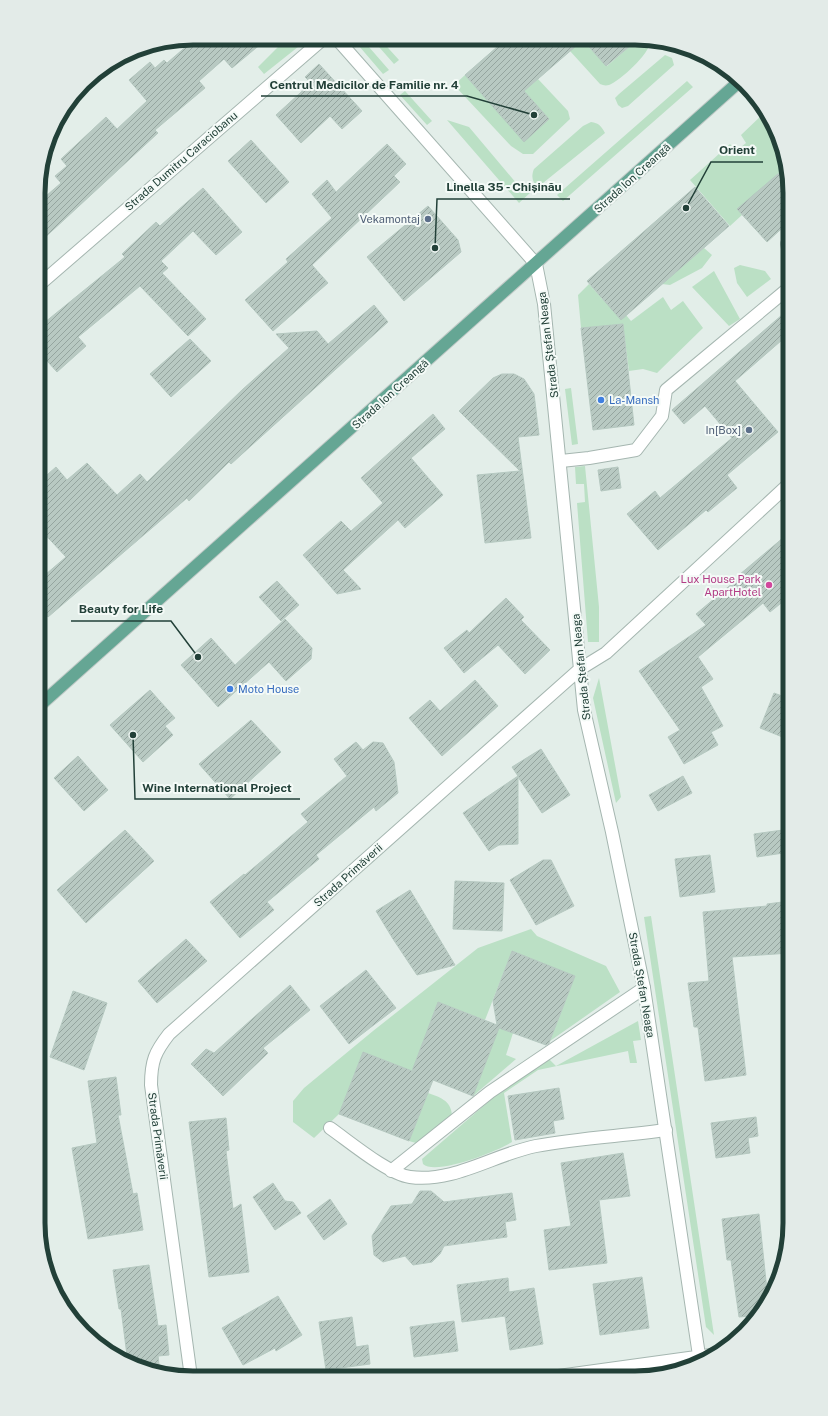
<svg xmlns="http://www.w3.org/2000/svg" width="828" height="1416" viewBox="0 0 828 1416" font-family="'Public Sans',sans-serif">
<defs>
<pattern id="building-hatch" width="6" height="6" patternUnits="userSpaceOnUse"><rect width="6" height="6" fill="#b8c9c2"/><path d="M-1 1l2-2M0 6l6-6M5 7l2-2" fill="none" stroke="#95a59f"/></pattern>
</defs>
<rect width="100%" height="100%" fill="#e3eee9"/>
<path fill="#bbe0c5" d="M 286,39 L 308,39 L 264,74 L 258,67 Z
M 353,39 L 362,39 L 389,70 L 383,74 Z
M 372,39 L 380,39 L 399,60 L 394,64 Z
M 582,40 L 607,66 L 636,41 L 650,41 C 651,53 620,81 609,85 C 605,86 603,85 600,84 L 570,51 Z
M 665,55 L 672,58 L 674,65 L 628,106 L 622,108 L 618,105 L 615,98 L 619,94 Z
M 465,75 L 524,141 L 549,119 L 524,91 L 538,79 L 568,111 L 570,119 L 533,154 L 523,154 L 511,146 L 454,85 Z
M 687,81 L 693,87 L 563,201 L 557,195 Z
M 405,91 L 432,121 L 427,125 L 400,95 Z
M 766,111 L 782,143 L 786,167 L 738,209 L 742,215 L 730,226 L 690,180 L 730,144 L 736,151 L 746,143 L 741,135 Z
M 447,120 L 469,127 L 522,190 L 531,192 L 519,203 Z
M 591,122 C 599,123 601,126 605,133 L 538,187 C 532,182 531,176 534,169 L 583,126 Z
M 704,248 L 712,255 L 702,268 L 670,285 L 662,284 Z
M 740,265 L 765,271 L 771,279 L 747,297 L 737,283 L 734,268 Z
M 714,271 L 740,319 L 729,326 L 692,287 Z
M 589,284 L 605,302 L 626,315 L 631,321 L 663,297 L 671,310 L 683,301 L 703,328 L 657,373 L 643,369 L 629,371 L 623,324 L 581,328 L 578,295 Z
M 571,388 L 578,444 L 572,445 L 565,389 Z
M 585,466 L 599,607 L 599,642 L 588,642 L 577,503 L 585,502 L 584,484 L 576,484 L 575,467 Z
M 599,678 L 621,797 L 616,803 L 593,698 Z
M 651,916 L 714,1335 L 706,1327 L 644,917 Z
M 531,929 L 537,936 L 606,966 L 620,992 L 550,1041 L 575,976 L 512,951 L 485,1020 L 438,1002 L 412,1071 L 363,1052 L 339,1114 L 314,1138 L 293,1122 L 293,1101 L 304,1088 L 373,1031 L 478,948 Z
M 638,1021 L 641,1040 L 633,1041 L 637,1063 L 630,1063 L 628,1051 L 538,1070 L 504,1093 L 512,1142 C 498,1151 436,1176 423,1164 L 422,1159 L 502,1090 L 549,1059 L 556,1066 Z
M 499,1027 L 513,1033 L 506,1055 L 516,1059 L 473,1096 Z
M 428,1093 C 439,1097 451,1100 452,1115 L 416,1143 L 409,1141 Z"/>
<path fill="url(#building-hatch)" stroke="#b5c8c0" d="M 196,38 L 268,38 L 232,68 L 224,59 L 199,81 L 205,88 L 155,130 L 158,133 L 39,243 L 39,202 L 61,183 L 55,176 L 67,166 L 61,159 L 106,117 L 117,129 L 147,101 L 129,80 L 150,62 L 155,68 L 164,60 L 167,63 Z
M 505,40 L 583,40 L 524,91 L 549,119 L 524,142 L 465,75 Z
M 583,40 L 623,41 L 636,41 L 606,66 Z
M 319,64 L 362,111 L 342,129 L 330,116 L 301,143 L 276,115 L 311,83 L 305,77 Z
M 251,140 L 289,182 L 266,203 L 228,161 Z
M 387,144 L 406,164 L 394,176 L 400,182 L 312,265 L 328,283 L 273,331 L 245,300 L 288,262 L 286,259 L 332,218 L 312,194 L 327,180 L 336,192 Z
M 786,167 L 790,193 L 790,221 L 767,242 L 737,209 Z
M 695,187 L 729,226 L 621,320 L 587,281 Z
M 203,188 L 242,232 L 216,255 L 193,231 L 161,261 L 168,268 L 162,273 L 206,319 L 188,336 L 140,286 L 78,337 L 86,346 L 57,372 L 39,352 L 39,327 L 125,257 L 122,254 L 156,222 L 160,226 Z
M 428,206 L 458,240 L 461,252 L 404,301 L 367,257 Z
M 374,305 L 388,322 L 231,464 L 229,462 L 189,501 L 187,498 L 48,617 L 39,606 L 39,580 L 66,557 L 39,528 L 39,482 L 56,467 L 67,480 L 87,463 L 117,495 L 140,474 L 147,482 L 243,389 L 289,348 L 276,334 L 317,331 L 328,344 Z
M 790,308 L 790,333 L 735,381 L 778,432 L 727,475 L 737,488 L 708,512 L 706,510 L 658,550 L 627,514 L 655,491 L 660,498 L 732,438 L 705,406 L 684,424 L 672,410 Z
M 623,324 L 634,425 L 593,430 L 581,328 Z
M 190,339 L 211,361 L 171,397 L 150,374 Z
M 502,374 L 514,374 L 524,379 L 534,394 L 539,435 L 518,437 L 531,538 L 485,543 L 477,475 L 520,471 L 459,411 L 493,378 Z
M 433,414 L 445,429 L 411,458 L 443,495 L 405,528 L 398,520 L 343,570 L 361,589 L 337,594 L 303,555 L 341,521 L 351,531 L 383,503 L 361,478 Z
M 618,467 L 621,488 L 601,491 L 598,470 Z
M 790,532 L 790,596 L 770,612 L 763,603 L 698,657 L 713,679 L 701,687 L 723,726 L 711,732 L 718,745 L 684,764 L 668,737 L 680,730 L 639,671 L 706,625 L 696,614 L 740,577 L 739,575 Z
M 277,581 L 299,605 L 281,621 L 259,597 Z
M 506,598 L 524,617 L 521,620 L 550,650 L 525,674 L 498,645 L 464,673 L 444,648 L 467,630 L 469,633 Z
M 285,619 L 312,648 L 311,659 L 286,681 L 269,662 L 218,707 L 181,665 L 211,638 L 235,665 Z
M 475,680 L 498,706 L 442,756 L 409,718 L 430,700 L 440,711 Z
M 150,690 L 175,718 L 165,726 L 173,735 L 143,762 L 110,725 Z
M 774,693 L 790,699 L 790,740 L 760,728 Z
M 251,720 L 281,752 L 230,799 L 199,764 Z
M 356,742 L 363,750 L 373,742 L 383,743 L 394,762 L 398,793 L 376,811 L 374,807 L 316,855 L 319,859 L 267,902 L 274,910 L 240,938 L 210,902 L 244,874 L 245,875 L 308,822 L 301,814 L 347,776 L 334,759 Z
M 541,749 L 570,795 L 542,813 L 518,777 L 518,844 L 499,845 L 489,851 L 463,813 L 518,776 L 512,767 Z
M 78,756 L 108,790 L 84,811 L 54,778 Z
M 683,776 L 692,793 L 658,811 L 649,795 Z
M 790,829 L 790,852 L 757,857 L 754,834 Z
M 125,830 L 154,861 L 86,923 L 57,890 Z
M 710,855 L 715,892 L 680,897 L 675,859 Z
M 543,860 L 551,860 L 574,906 L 536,925 L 510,880 Z
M 455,881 L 504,883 L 502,931 L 453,929 Z
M 410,890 L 455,965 L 417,975 L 393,939 L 376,911 Z
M 790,901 L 790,953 L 732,957 L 746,1075 L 705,1081 L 698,1027 L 694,1027 L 688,983 L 709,981 L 703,912 L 767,906 L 767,904 Z
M 186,939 L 207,961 L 157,1003 L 138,981 Z
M 512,951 L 575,976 L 549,1043 L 546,1045 L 499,1028 L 473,1096 L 433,1080 L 409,1141 L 339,1114 L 363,1052 L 412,1071 L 438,1002 L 497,1025 L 493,1001 Z
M 366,970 L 396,1008 L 349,1044 L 320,1006 Z
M 290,985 L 310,1010 L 263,1048 L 268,1053 L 223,1096 L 191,1064 L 206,1049 L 214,1053 Z
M 73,991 L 107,1003 L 84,1070 L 50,1057 Z
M 116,1077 L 121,1115 L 118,1115 L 133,1194 L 137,1193 L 143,1230 L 88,1239 L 72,1148 L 97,1143 L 88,1081 Z
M 559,1088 L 564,1119 L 553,1121 L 555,1133 L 515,1140 L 508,1096 Z
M 756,1117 L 758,1136 L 748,1138 L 750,1153 L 716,1158 L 711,1123 Z
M 226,1118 L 229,1150 L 226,1151 L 233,1209 L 241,1204 L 249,1272 L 209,1277 L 189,1122 Z
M 623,1153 L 630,1196 L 599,1200 L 607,1263 L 549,1270 L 544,1230 L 571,1226 L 561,1163 Z
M 273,1183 L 285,1201 L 293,1202 L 301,1213 L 275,1230 L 253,1197 Z
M 420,1191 L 431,1191 L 444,1202 L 512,1193 L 516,1220 L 505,1222 L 507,1237 L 444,1246 L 440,1254 L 432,1262 L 413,1265 L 405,1256 L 383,1262 L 374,1255 L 372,1236 L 391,1206 L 412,1204 Z
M 330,1199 L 347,1224 L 324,1240 L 307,1216 Z
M 759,1214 L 768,1300 L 760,1315 L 739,1317 L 731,1260 L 727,1260 L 722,1219 Z
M 149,1265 L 158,1326 L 166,1325 L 169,1355 L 158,1356 L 160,1373 L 128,1363 L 121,1309 L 119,1309 L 113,1270 Z
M 642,1277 L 649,1328 L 600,1335 L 593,1284 Z
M 508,1278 L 509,1292 L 534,1288 L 543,1344 L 510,1350 L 505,1316 L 462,1322 L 457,1285 Z
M 278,1296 L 302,1335 L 276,1351 L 275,1348 L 243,1365 L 222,1328 Z
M 352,1317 L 356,1347 L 368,1345 L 370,1364 L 326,1370 L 319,1322 Z
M 454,1321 L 458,1351 L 414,1357 L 410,1327 Z"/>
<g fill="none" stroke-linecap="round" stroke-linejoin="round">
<g stroke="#a5b6b0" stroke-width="14">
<path id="service" d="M 790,257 L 787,244 L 790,242
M 561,461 L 589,458 L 636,450 L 662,416 L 666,390 L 790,287
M 330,1128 C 350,1142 388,1174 410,1177 C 454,1183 495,1154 536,1146 C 579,1138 623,1136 666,1130
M 391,1171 L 490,1092 L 644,988"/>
</g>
<g stroke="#a5b6b0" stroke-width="14">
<path id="minor" d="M 337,39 L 536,264 L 544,304 L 584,710 L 612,832 L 644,988 L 700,1362
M 39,285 L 323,39
M 191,1377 L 151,1085 C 151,1061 155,1052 169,1034 L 580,669 L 606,653 L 790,483
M 544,1378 L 718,1354"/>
</g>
<g stroke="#c1cac7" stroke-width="14">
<path id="primary" d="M 39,706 L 741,80"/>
</g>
<use href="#service" stroke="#fff" stroke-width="12"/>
<use href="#minor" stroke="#fff" stroke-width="12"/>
<use href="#primary" stroke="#65a694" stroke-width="12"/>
</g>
<g fill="#5c6f8a" stroke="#f4faf7" stroke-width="1.5">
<circle cx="428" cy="219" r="4"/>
<circle cx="749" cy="430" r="4"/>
</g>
<g fill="#3f7fe0" stroke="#f4faf7" stroke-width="1.5">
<circle cx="601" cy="400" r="4"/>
<circle cx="230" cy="689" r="4"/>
</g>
<circle fill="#d1479c" stroke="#f4faf7" stroke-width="1.5" cx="769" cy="585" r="4"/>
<g text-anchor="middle" stroke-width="4" stroke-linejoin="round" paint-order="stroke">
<g font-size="11" fill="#224038" stroke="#f4faf7">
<text transform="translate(181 161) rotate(-41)" y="4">Strada Dumitru Caraciobanu</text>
<text transform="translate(632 178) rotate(-42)" y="4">Strada Ion Creangă</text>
<text transform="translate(548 345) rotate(-97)" y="4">Strada Ștefan Neaga</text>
<text transform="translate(390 394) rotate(-42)" y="4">Strada Ion Creangă</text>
<text transform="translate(581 667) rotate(-96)" y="4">Strada Ștefan Neaga</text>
<text transform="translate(348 875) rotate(-42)" y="4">Strada Primăverii</text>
<text transform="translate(642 985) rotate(80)" y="4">Strada Ștefan Neaga</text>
<text transform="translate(158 1136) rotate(82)" y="4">Strada Primăverii</text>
</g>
<g font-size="11" fill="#4e5e75" stroke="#f4faf7" text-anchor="end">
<text x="420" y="223">Vekamontaj</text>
<text x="741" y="434">In[Box]</text>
</g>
<g font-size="11" fill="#366cbe" stroke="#f4faf7" text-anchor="start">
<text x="609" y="404">La-Mansh</text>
<text x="238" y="693">Moto House</text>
</g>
<g font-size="11" fill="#b23c85" stroke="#f4faf7" text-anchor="end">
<text x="761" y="583">Lux House Park<tspan x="761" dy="13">ApartHotel</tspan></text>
</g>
</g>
<path d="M0 0H828V1416H0ZM193 45H635A148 148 0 0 1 783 193V1223A148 148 0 0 1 635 1371H193A148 148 0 0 1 45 1223V193A148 148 0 0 1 193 45Z" fill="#e3ebe8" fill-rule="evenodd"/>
<path fill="none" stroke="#224038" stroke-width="5" d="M193 45H635A148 148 0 0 1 783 193V1223A148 148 0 0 1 635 1371H193A148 148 0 0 1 45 1223V193A148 148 0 0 1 193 45Z"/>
<path fill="none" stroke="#224038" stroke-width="1.5" d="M534 115L467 96H261M686 208L711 162H763M435 248L437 199H570M198 657L171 621H71M133 735L135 799H300"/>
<g fill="#224038" stroke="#f4faf7" stroke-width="1.5">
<circle cx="534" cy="115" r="4"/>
<circle cx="686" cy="208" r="4"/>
<circle cx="435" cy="248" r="4"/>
<circle cx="198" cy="657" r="4"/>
<circle cx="133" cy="735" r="4"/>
</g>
<g font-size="12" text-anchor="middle" font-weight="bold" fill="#224038" stroke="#f4faf7" stroke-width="4" stroke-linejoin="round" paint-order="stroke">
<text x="364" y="89">Centrul Medicilor de Familie nr. 4</text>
<text x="737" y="154">Orient</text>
<text x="504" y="191">Linella 35 - Chișinău</text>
<text x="121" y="613">Beauty for Life</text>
<text x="217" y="792">Wine International Project</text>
</g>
</svg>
